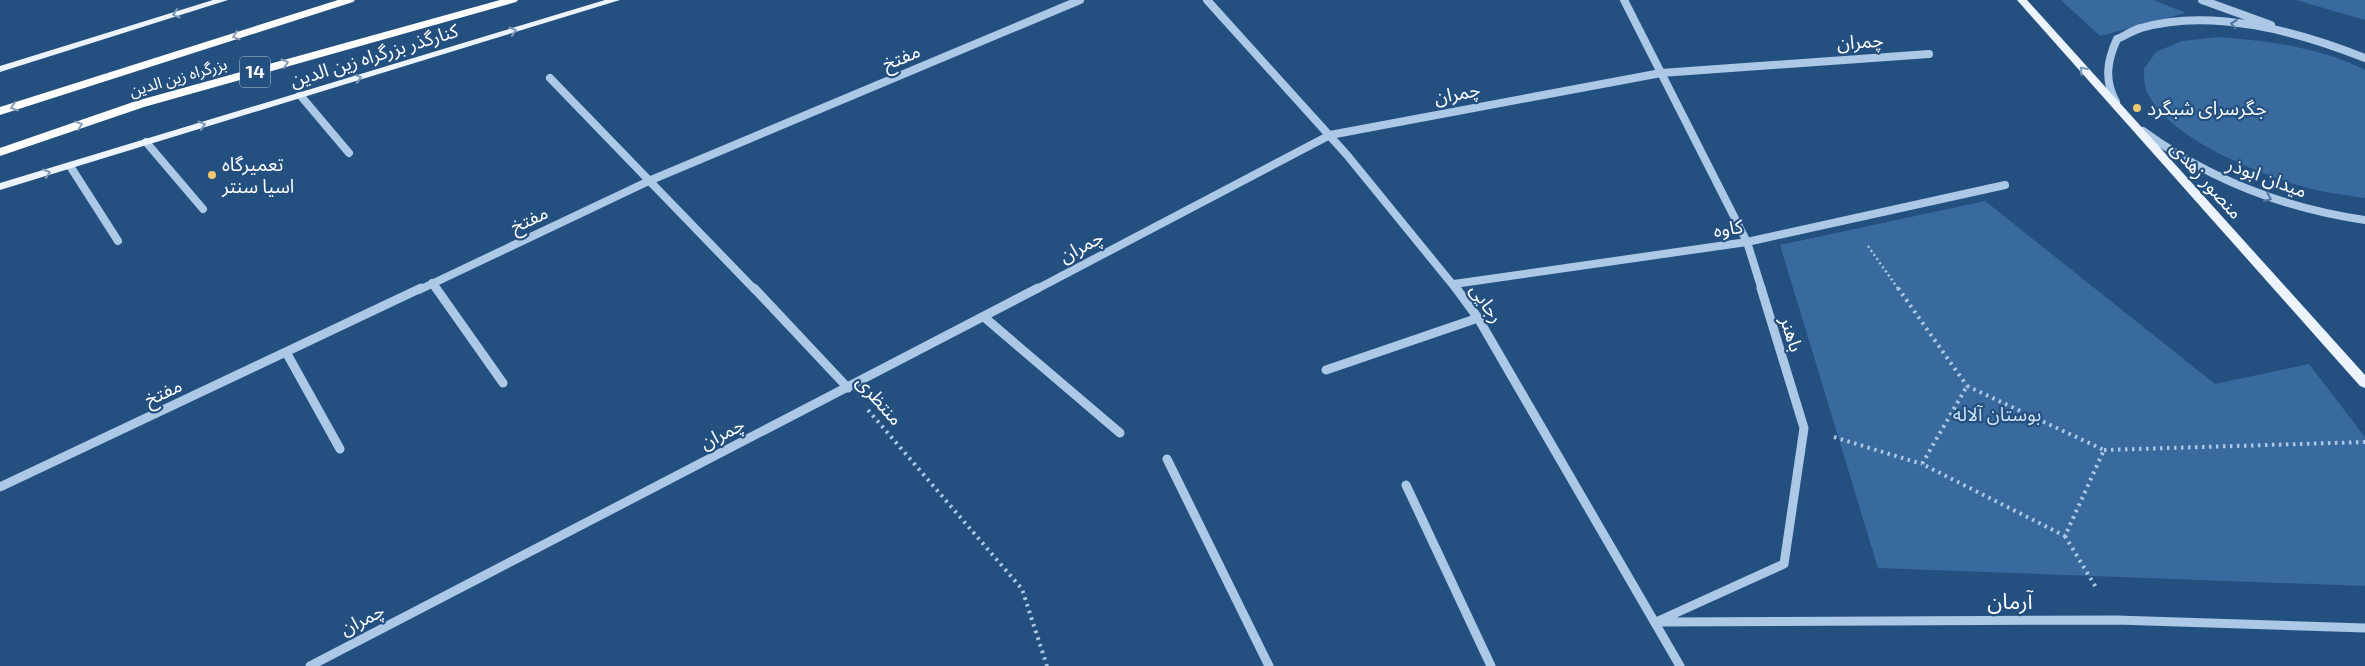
<svg xmlns="http://www.w3.org/2000/svg" width="2365" height="666" viewBox="0 0 2365 666" font-family="'Exo 2','Noto Sans Arabic',sans-serif">
<rect width="100%" height="100%" fill="#245080"/>
<path fill="#386a9e" d="M 2061,0 L 2153,0 L 2186,13 L 2100,36 Z
M 2296,0 L 2365,0 L 2365,20 Z
M 2219,37 C 2268,41 2320,47 2365,70 L 2365,198 C 2346,195 2326,193 2308,188 C 2261,175 2168,139 2147,92 C 2144,85 2144,76 2144,69 L 2156,52 L 2182,41 Z
M 1985,201 L 2215,384 L 2309,364 L 2365,437 L 2365,586 L 1878,568 L 1780,245 Z"/>
<g fill="none" stroke-linecap="round" stroke-linejoin="round">
<path stroke="#abc8e6" stroke-width="2.5" stroke-dasharray="2 3" stroke-linecap="butt" d="M 1868,246 L 1899,290"/>
<path stroke="#abc8e6" stroke-width="4" stroke-dasharray="2.5 4.5" stroke-linecap="butt" d="M 1898,288 L 1967,386
M 1967,386 L 2104,450 L 2065,536 L 1922,464 Z
M 868,410 L 1022,589 L 1047,666
M 1834,437 L 1922,464
M 2104,450 L 2365,442
M 2065,536 L 2097,589"/>
<path stroke="#abc8e6" stroke-width="8" d="M 1207,0 L 1347,155 L 1457,290
M 1624,0 L 1747,242 L 1762,290
M 2202,0 L 2271,25
M 550,78 L 755,290
M 300,95 L 349,153
M 2116,102 C 2104,80 2107,61 2117,39 C 2125,36 2133,30 2141,28 C 2211,7 2300,32 2365,58
M 2143,131 C 2210,180 2283,208 2365,220
M 146,142 L 203,209
M 70,166 L 118,241
M 432,283 L 437,290
M 1454,284 L 1747,242 L 2005,185
M 419,290 L 651,180 L 1080,0
M 1035,290 L 1330,135 L 1661,73 L 1929,54"/>
<path stroke="#abc8e6" stroke-width="9" d="M 436,288 L 503,383
M 754,288 L 848,388
M 1456,288 L 1478,318 L 1680,666
M 984,317 L 1120,433
M 286,352 L 340,449
M 1326,370 L 1478,318
M 1167,459 L 1269,666
M 1406,485 L 1491,666
M 0,487 L 421,288
M 1656,622 L 1784,564 L 1804,428 L 1761,288
M 1661,622 L 2116,620 L 2365,628
M 310,666 L 1038,288"/>
<path fill="#ecf3fd" fill-rule="evenodd" d="M 213,0 L 228,0 L 0,72 L 0,66 Z
M 605,0 L 620,0 L 0,190 L 0,183 Z
M 2017,0 L 2027,0 L 2365,375 L 2365,388 L 2360,386 Z"/>
<path fill="#fff" fill-rule="evenodd" d="M 338,0 L 355,0 L 353,2 L 0,115 L 0,107 Z
M 500,0 L 518,0 L 516,2 L 144,107 L 0,156 L 0,148 L 136,101 Z"/>
</g>
<defs><path id="oneway-chevron" d="M-2-3.5L2.5 0L-2 3.5" fill="none" stroke-width="1.6" stroke-linecap="round" stroke-linejoin="round" transform="scale(1.25)"/></defs>
<g stroke="#7e99b8">
<use href="#oneway-chevron" transform="translate(176 14) rotate(163)"/>
<use href="#oneway-chevron" transform="translate(513 31) rotate(-17)"/>
<use href="#oneway-chevron" transform="translate(2083 70) rotate(-132)"/>
<use href="#oneway-chevron" transform="translate(358 78) rotate(-17)"/>
<use href="#oneway-chevron" transform="translate(202 125) rotate(-17)"/>
<use href="#oneway-chevron" transform="translate(47 173) rotate(-17)"/>
</g>
<g stroke="#4c749f">
<use href="#oneway-chevron" transform="translate(2234 24) rotate(-173)"/>
<use href="#oneway-chevron" transform="translate(2268 198) rotate(23)"/>
</g>
<g stroke="#879fb9">
<use href="#oneway-chevron" transform="translate(236 36) rotate(162)"/>
<use href="#oneway-chevron" transform="translate(285 63) rotate(-16)"/>
<use href="#oneway-chevron" transform="translate(14 107) rotate(162)"/>
<use href="#oneway-chevron" transform="translate(79 125) rotate(-19)"/>
</g>
<g fill="#f1c66e" stroke="#245080" stroke-width="2">
<circle cx="2137" cy="108" r="5"/>
<circle cx="212" cy="175" r="5"/>
</g>
<g text-anchor="middle" stroke-width="4.5" stroke-linejoin="round" paint-order="stroke">
<g font-size="16" fill="#fff" stroke="#245080">
<text transform="translate(178 77) rotate(-16)" y="6">بزرگراه زین الدین</text>
</g>
<rect fill="#245080" stroke="#bdcad9" stroke-width="1" x="240" y="56.5" width="30" height="31" rx="4"/>
<g font-size="18" font-weight="bold" fill="#fff">
<text x="255" y="78">14</text>
</g>
<g font-size="19" fill="#fff" stroke="#245080">
<text transform="translate(1860 41) rotate(-4)" y="7">چمران</text>
<text transform="translate(374 55) rotate(-17)" y="7">کنارگذر بزرگراه زین الدین</text>
<text transform="translate(901 57) rotate(-23)" y="7">مفتخ</text>
<text transform="translate(1457 93) rotate(-11)" y="7">چمران</text>
<text transform="translate(2267 177) rotate(20)" y="7">میدان ابوذر</text>
<text transform="translate(2207 180) rotate(48)" y="7">منصور زهدی</text>
<text transform="translate(529 219) rotate(-25)" y="7">مفتخ</text>
<text transform="translate(1728 228) rotate(-9)" y="7">کاوه</text>
<text transform="translate(1081 246) rotate(-28)" y="7">چمران</text>
<text transform="translate(1487 303) rotate(56)" y="7">رجایی</text>
<text transform="translate(1792 334) rotate(73)" y="7">باهنر</text>
<text transform="translate(163 392) rotate(-25)" y="7">مفتخ</text>
<text transform="translate(880 400) rotate(49)" y="7">منتظری</text>
<text transform="translate(722 433) rotate(-27)" y="7">چمران</text>
<text transform="translate(362 619) rotate(-27)" y="7">چمران</text>
</g>
<g font-size="19" fill="#fff" stroke="#245080" text-anchor="start">
<text x="2147" y="115">جگرسرای شبگرد</text>
<text x="222" y="171">تعمیرگاه<tspan x="222" dy="22">اسیا سنتر</tspan></text>
</g>
<g font-size="19" fill="#cee1f5" stroke="#245080">
<text x="1997" y="421">بوستان آلاله</text>
</g>
<g font-size="22" fill="#fff" stroke="#245080">
<text x="2010" y="609">آرمان</text>
</g>
</g>
</svg>
